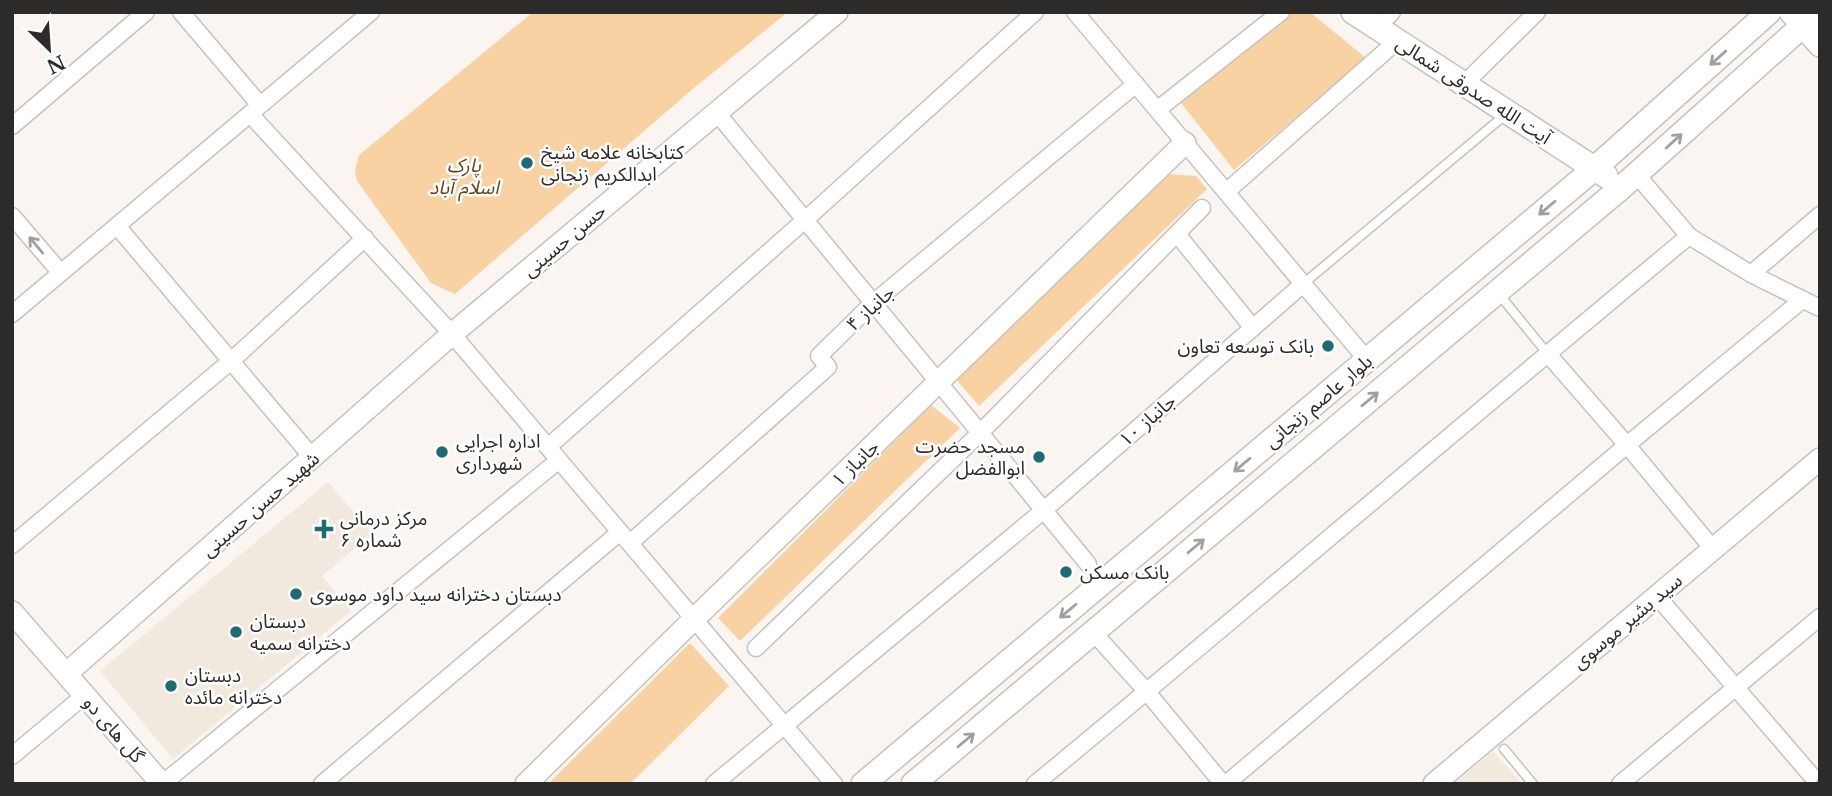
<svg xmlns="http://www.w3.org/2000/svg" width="1832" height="796" viewBox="0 0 1832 796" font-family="'Libre Baskerville','Noto Sans Arabic',serif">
<rect width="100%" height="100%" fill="#faf5f1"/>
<path fill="#f2e9de" d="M 328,482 L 372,534 L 322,576 L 351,611 L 173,759 L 100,671 Z
M 1493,751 L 1522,784 L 1454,784 Z"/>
<path fill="#f9d2a3" d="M 533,12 L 788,12 L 694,88 L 455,294 L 431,283 L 357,181 L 355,171 L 359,155 Z
M 1292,12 L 1310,12 L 1366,58 L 1234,170 L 1181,103 Z
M 1167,174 L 1196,176 L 1207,189 L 979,406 L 955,378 Z
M 931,405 L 960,428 L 740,641 L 718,618 Z
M 690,643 L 729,686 L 630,784 L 548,784 Z"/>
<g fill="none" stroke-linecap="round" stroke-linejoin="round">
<g stroke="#c6c2bd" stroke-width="11">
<path id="service" d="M 1303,284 L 1505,115
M 1498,293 L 1547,353
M 1504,749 L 1533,784"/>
</g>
<g stroke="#c6c2bd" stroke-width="19">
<path id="minor" d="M 181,12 L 260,105
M 1075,12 L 1367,360
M 1377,28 L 1392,12
M 1464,84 L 1537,12
M 1157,110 L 1281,12
M 717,113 L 1088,564
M 250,114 L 452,334 L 834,784
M 12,126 L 146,12
M 1636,174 L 1689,236 L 1751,274 L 1820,308
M 1226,192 L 1397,41
M 12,216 L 61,273
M 117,226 L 312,457
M 1177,234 L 1253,328
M 1751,274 L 1820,215
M 12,314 L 371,12
M 1547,353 L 1627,445 L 1713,549
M 548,447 L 805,220 L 1035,12
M 630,543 L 828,367 L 819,356 L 873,303 L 1136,84
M 12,545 L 231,361 L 365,238
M 1657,596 L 1811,775
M 1093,632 L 1147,692 L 1223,784
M 756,648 L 980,433 L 1202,208
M 12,756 L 85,695
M 162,784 L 559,460
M 322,784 L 620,532
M 714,784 L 1044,510 L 1303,284
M 1035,784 C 1255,603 1470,417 1689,236
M 1226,784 L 1627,445 L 1802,300
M 1620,784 L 1820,617"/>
</g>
<g stroke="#c6c2bd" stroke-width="24">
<path id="tertiary" d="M 12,612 L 162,784
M 66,674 L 452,334 L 837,12
M 526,784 L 694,619 L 1185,143
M 1434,784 L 1820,459"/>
</g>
<g stroke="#c6c2bd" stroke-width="26">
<path id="secondary" d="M 1353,12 L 1606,176
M 1791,12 L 1820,45
M 863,784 L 1595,168 L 1769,12
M 913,784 L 1622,187 L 1818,12"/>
</g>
<use href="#service" stroke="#fff" stroke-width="8"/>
<use href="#minor" stroke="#fff" stroke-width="16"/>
<use href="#tertiary" stroke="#fff" stroke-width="21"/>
<use href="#secondary" stroke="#fff" stroke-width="23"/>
</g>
<defs><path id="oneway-shaft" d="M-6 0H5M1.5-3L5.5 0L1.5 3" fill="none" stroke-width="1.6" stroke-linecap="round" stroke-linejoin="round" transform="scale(1.75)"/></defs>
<g stroke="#a0a09f">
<use href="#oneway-shaft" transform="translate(1718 58) rotate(138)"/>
<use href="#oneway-shaft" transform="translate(1674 141) rotate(-42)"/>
<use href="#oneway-shaft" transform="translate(1547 208) rotate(140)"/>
<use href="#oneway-shaft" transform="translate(36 245) rotate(-130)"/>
<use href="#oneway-shaft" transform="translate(1370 399) rotate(-40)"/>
<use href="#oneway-shaft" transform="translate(1242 465) rotate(140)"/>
<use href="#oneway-shaft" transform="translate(1196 546) rotate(-40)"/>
<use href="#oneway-shaft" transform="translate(1068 611) rotate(140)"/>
<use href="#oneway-shaft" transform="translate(966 740) rotate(-40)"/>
</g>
<g fill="#1f6b6f" stroke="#fff" stroke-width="2.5">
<circle cx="527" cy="163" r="7"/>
<circle cx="1328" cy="346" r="7"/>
<circle cx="442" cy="452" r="7"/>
<circle cx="1039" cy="457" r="7"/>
<path d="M320.5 518.5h7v7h7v7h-7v7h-7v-7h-7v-7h7z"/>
<circle cx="1066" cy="572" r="7"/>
<circle cx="296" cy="594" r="7"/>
<circle cx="236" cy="632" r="7"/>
<circle cx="171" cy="686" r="7"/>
</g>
<g text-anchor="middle" stroke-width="5" stroke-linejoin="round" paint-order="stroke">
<g font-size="19" fill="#2c2b29" stroke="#fff">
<text transform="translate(1474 90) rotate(33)" y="7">آیت الله صدوقی شمالی</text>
<text transform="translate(564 240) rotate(-40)" y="7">حسن حسینی</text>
<text transform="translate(870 308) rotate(-42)" y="7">جانباز ۴</text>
<text transform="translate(1318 401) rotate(-40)" y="7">بلوار عاصم زنجانی</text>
<text transform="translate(1147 420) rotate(-41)" y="7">جانباز ۱۰</text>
<text transform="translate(855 463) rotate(-44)" y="7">جانباز ۱</text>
<text transform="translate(260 504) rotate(-41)" y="7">شهید حسن حسینی</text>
<text transform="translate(1627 621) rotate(-40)" y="7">سید بشیر موسوی</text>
<text transform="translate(114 729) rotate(49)" y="7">گل های دو</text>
</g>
<g font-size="19" fill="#2c2b29" stroke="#fff" text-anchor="start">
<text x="541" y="159">کتابخانه علامه شیخ<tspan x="541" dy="22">ابدالکریم زنجانی</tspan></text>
<text x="1314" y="353" text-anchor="end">بانک توسعه تعاون</text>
<text x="456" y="448">اداره اجرایی<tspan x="456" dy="22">شهرداری</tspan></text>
<text x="1025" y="453" text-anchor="end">مسجد حضرت<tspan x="1025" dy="22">ابوالفضل</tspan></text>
<text x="340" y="525">مرکز درمانی<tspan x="340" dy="22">شماره ۶</tspan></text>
<text x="1080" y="579">بانک مسکن</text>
<text x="310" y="601">دبستان دخترانه سید داود موسوی</text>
<text x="250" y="628">دبستان<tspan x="250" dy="22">دخترانه سمیه</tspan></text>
<text x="185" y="682">دبستان<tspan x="185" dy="22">دخترانه مائده</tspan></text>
</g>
<g font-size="19" font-style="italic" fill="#664516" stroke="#fff">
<text x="464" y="172">پارک<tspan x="464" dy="22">اسلام آباد</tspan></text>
</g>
</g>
<rect width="1832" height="796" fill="none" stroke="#2c2b29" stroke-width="28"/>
<g transform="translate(49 49) rotate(155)" stroke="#ffffff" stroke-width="5" paint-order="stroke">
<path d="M0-5L12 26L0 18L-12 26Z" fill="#2c2b29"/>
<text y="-10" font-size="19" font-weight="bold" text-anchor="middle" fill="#2c2b29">N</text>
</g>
</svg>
